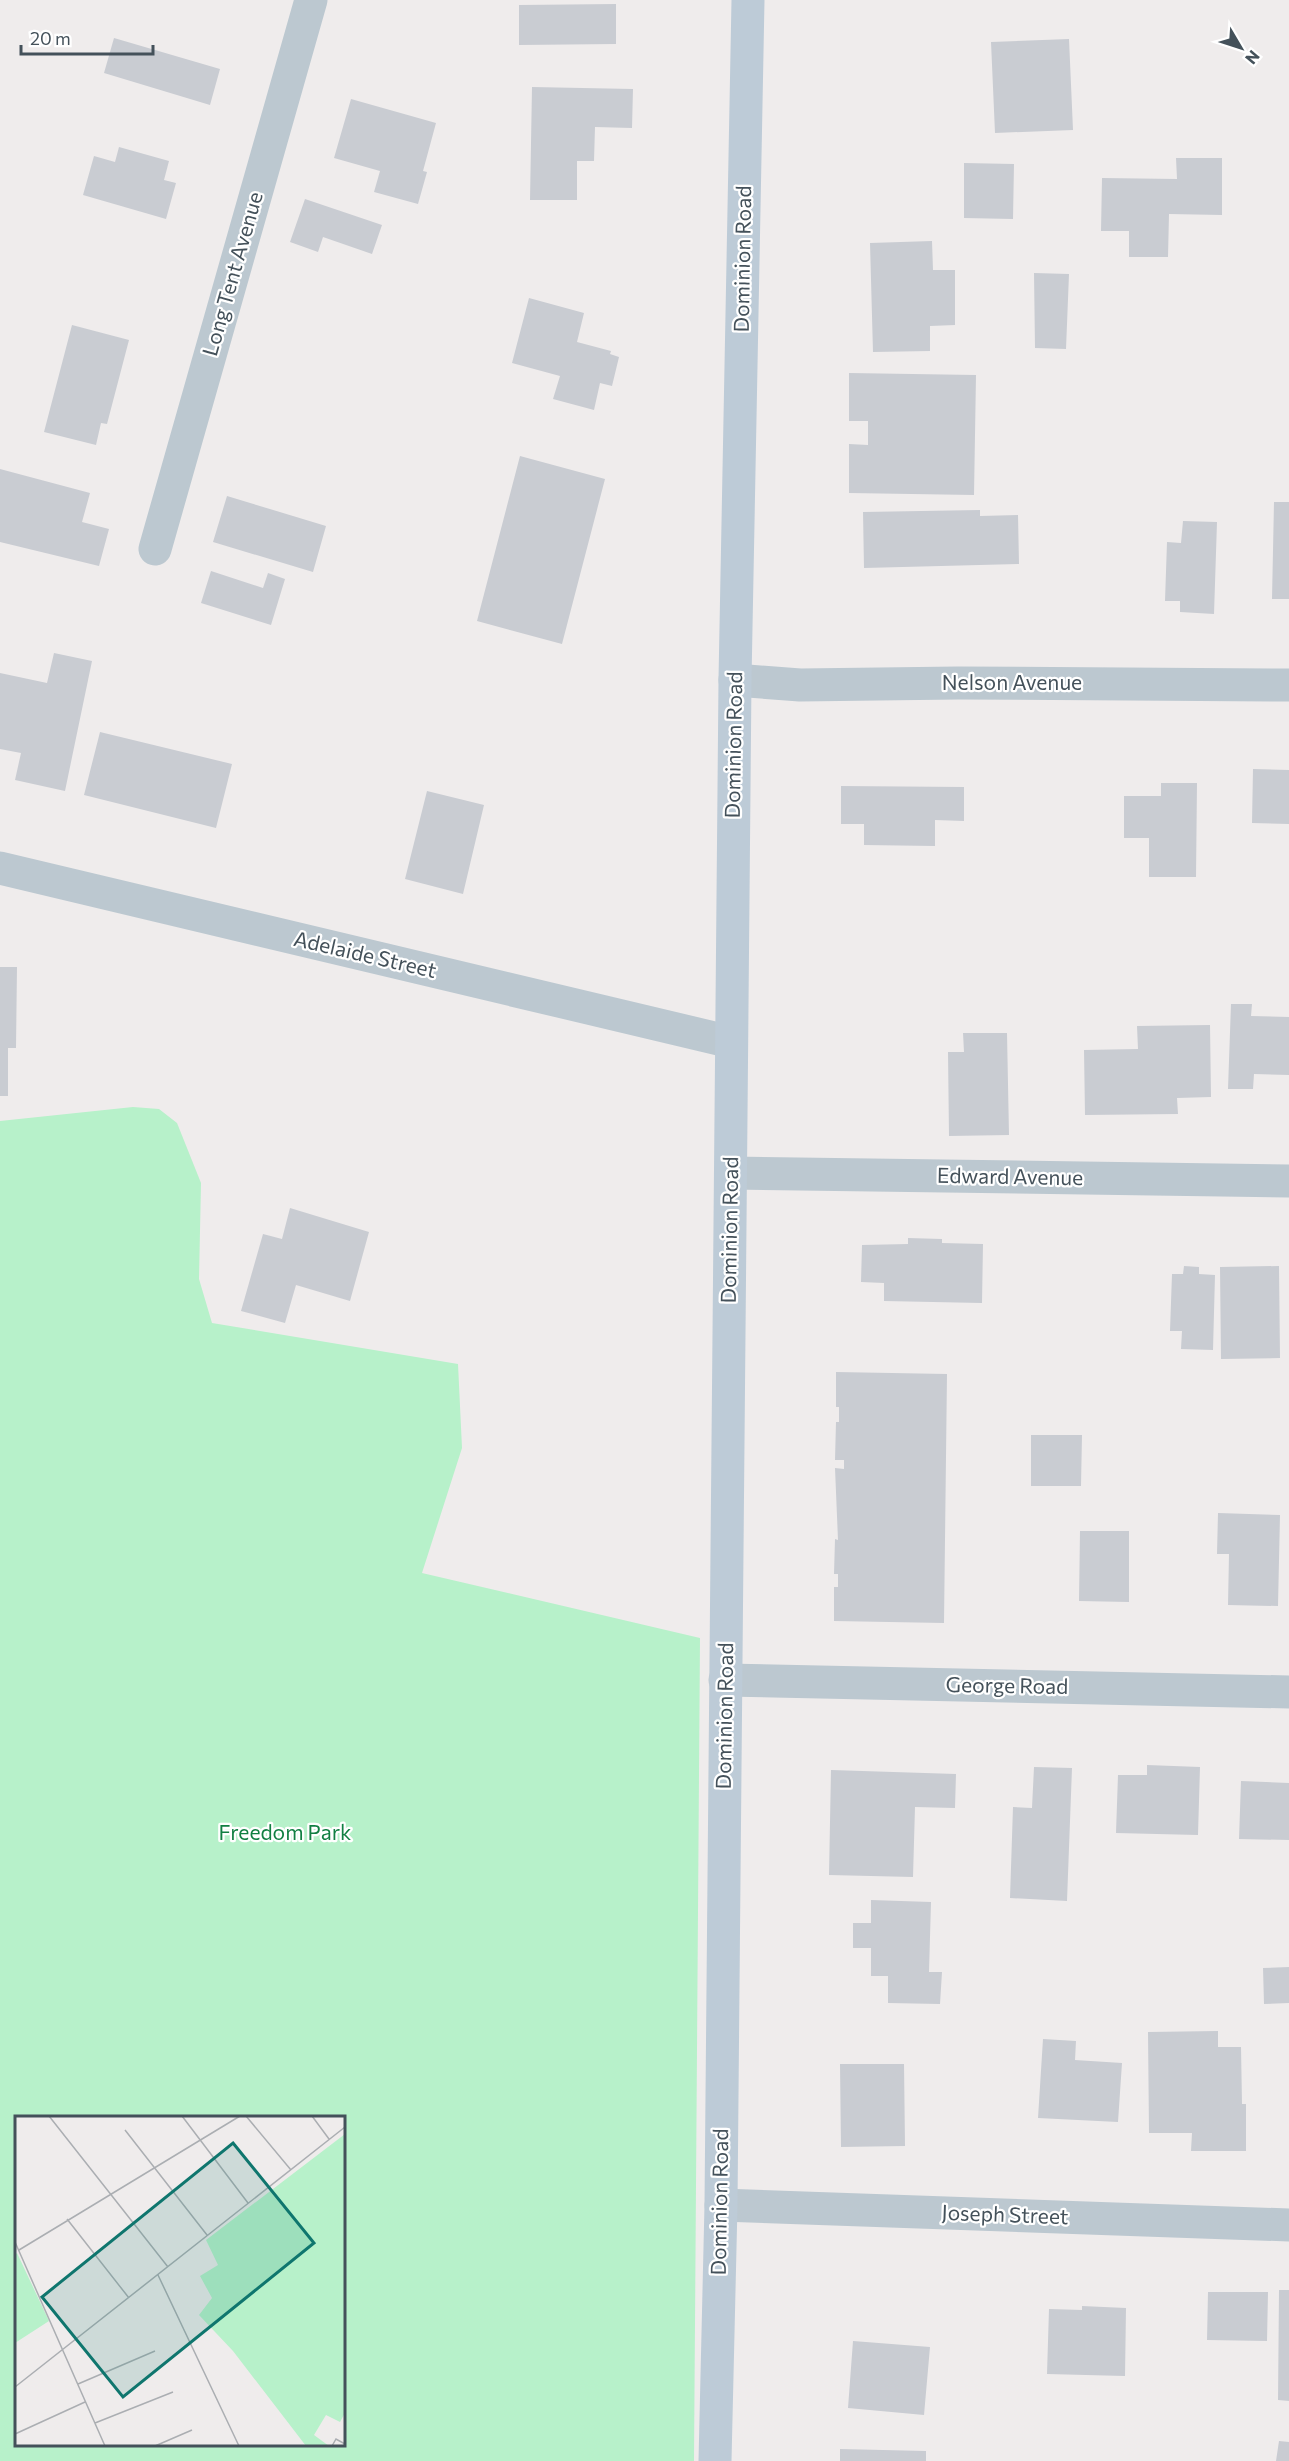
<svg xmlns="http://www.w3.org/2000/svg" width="1289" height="2461" viewBox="0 0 1289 2461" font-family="Commissioner,sans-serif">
<rect width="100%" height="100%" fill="#efecec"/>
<path fill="#b7f1ca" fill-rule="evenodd" d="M 133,1107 L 159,1109 L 177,1123 L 201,1183 L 199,1279 L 212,1323 L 458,1364 L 462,1448 L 422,1573 L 700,1638 L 694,2461 L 0,2461 L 0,1121 ZM 16,2118 L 344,2118 L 344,2444 L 16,2444 Z"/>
<path fill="#c9ccd2" d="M 616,4 L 616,44 L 519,45 L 519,5 Z
M 114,38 L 220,69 L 210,105 L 104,73 Z
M 1069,39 L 1073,130 L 995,133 L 991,42 Z
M 532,87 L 633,89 L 632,128 L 595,127 L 594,161 L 577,161 L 577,200 L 530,200 Z
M 351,99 L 436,123 L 423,171 L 427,172 L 418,204 L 374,192 L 380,171 L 334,158 Z
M 119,147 L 169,161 L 164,180 L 176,183 L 166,219 L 83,195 L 94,156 L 115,162 Z
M 1176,158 L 1222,158 L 1222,215 L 1169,214 L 1168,257 L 1129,257 L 1129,231 L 1101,231 L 1102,178 L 1177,179 Z
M 964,163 L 1014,164 L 1013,219 L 964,218 Z
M 305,199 L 382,225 L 372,254 L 323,237 L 318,252 L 290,242 Z
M 932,241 L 933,270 L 955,270 L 955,325 L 930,326 L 930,351 L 873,352 L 870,243 Z
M 1034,273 L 1069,274 L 1066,349 L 1035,348 Z
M 529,298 L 584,313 L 577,342 L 611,351 L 610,354 L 619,357 L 612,386 L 600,383 L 594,410 L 553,399 L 560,376 L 512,363 Z
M 72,325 L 129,340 L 107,424 L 101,423 L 96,445 L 44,432 Z
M 849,373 L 976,375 L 974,495 L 849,493 L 849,444 L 868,445 L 868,421 L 849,421 Z
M 520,456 L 605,479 L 562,644 L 477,621 Z
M 0,469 L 90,493 L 82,522 L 109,529 L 99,566 L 0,542 Z
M 227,496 L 326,526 L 313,572 L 213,542 Z
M 1274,502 L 1289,502 L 1289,599 L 1272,599 Z
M 980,510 L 980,516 L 1018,515 L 1019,564 L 864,568 L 863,512 Z
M 1183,521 L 1217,522 L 1214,614 L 1180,612 L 1180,601 L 1165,601 L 1167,542 L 1181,543 Z
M 211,571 L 263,588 L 268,573 L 285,579 L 271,625 L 201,603 Z
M 54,653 L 92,661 L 65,791 L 15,780 L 21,753 L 0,749 L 0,673 L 47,683 Z
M 100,732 L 232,764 L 216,828 L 84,795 Z
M 1253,769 L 1289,770 L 1289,824 L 1252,823 Z
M 1161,783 L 1197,783 L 1196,877 L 1149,877 L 1149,838 L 1124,838 L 1124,796 L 1161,796 Z
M 841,786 L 964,787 L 964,821 L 935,820 L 935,846 L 864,845 L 864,824 L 841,824 Z
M 427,791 L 484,805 L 463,894 L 405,879 Z
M 0,967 L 17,967 L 16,1048 L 8,1048 L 8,1096 L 0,1096 Z
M 1231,1004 L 1252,1004 L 1251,1016 L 1289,1017 L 1289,1075 L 1254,1074 L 1253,1089 L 1228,1089 Z
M 1210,1025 L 1211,1097 L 1177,1098 L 1178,1114 L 1085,1115 L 1084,1050 L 1138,1049 L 1137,1026 Z
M 963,1033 L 1007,1033 L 1009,1135 L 949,1136 L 948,1052 L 964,1052 Z
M 290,1208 L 369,1232 L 350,1301 L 296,1285 L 285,1323 L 241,1311 L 263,1234 L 282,1239 Z
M 908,1238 L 942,1239 L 942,1243 L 983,1244 L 982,1303 L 884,1301 L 884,1283 L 861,1282 L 862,1245 L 908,1244 Z
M 1184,1266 L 1199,1267 L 1199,1274 L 1215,1275 L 1213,1350 L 1181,1349 L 1182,1331 L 1170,1331 L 1172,1274 L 1183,1274 Z
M 1279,1266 L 1280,1358 L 1221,1359 L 1220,1267 Z
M 836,1372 L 947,1374 L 944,1623 L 834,1621 L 834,1587 L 838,1587 L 838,1574 L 834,1574 L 835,1539 L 838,1540 L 835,1468 L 844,1469 L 844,1460 L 835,1460 L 836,1422 L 839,1422 L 839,1407 L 836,1407 Z
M 1031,1435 L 1082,1435 L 1081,1486 L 1031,1486 Z
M 1218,1513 L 1280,1515 L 1278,1606 L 1228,1605 L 1229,1554 L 1217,1554 Z
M 1080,1531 L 1129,1531 L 1129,1602 L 1079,1601 Z
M 1147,1765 L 1200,1767 L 1198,1835 L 1116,1833 L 1118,1775 L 1147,1775 Z
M 1034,1767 L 1072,1768 L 1067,1901 L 1010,1898 L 1013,1807 L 1032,1808 Z
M 831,1770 L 956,1774 L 955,1808 L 915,1807 L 913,1877 L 829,1875 Z
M 1241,1781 L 1289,1783 L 1289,1840 L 1239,1839 Z
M 871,1900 L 931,1902 L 929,1972 L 942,1972 L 940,2004 L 888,2003 L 888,1976 L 871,1976 L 871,1948 L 853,1948 L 853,1923 L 871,1923 Z
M 1289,1967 L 1289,2003 L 1264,2004 L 1263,1968 Z
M 1218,2031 L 1218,2047 L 1241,2047 L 1242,2104 L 1246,2104 L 1246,2151 L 1191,2151 L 1192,2133 L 1149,2133 L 1148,2032 Z
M 1043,2039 L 1076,2041 L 1075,2060 L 1122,2063 L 1118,2122 L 1038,2118 Z
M 840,2064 L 904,2064 L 905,2146 L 841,2147 Z
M 1279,2290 L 1289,2290 L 1289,2401 L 1278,2400 Z
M 1208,2292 L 1268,2292 L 1267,2341 L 1207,2340 Z
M 1082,2306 L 1126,2308 L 1125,2376 L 1047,2374 L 1049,2309 L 1082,2310 Z
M 853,2341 L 930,2347 L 924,2415 L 848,2408 Z
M 1279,2441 L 1289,2442 L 1289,2461 L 1276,2461 Z
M 840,2449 L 926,2451 L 926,2461 L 840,2461 Z"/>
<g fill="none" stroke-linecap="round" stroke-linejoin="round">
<path stroke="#bcc8d0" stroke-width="33" d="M 155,549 L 311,0
M 735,680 L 800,685 L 958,683 L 1289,685
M 0,868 L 731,1042
M 731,1173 L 1289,1181
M 725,1680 L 1289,1692
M 721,2205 L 1289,2225"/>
<path stroke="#bdcbd7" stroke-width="33" d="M 715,2461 L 721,2205 L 735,680 L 748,0"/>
</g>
<g text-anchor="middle" stroke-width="4.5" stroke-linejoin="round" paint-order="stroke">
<g font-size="21" fill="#44515a" stroke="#fff">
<text transform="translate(743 259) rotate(-89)" y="7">Dominion Road</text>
<text transform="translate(233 274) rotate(-74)" y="7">Long Tent Avenue</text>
<text x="1012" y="690">Nelson Avenue</text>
<text transform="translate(734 745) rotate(-89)" y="7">Dominion Road</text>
<text transform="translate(365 955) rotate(13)" y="7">Adelaide Street</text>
<text transform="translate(1010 1177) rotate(1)" y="7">Edward Avenue</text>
<text transform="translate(730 1230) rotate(-89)" y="7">Dominion Road</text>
<text transform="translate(1007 1686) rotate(1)" y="7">George Road</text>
<text transform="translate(725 1716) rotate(-89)" y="7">Dominion Road</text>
<text transform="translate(720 2202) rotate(-89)" y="7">Dominion Road</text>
<text transform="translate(1005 2215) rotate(2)" y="7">Joseph Street</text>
</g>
<g font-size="21" fill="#117f42" stroke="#fff">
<text x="285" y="1840">Freedom Park</text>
</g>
</g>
<g transform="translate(15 2116)">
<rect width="330" height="330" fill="#efecec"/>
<path d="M 330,18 L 330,297 L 325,306 L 311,299 L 299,319 L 314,330 L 291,330 L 218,235 L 184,199 L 197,182 L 185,160 L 203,149 L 191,124 ZM 2,137 L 34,205 L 0,227 L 0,139 Z" fill="#b7f1ca"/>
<path fill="none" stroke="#abaeb2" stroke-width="1.5" d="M 34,0 L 153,151M 167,0 L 233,87M 231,0 L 276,54M 297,0 L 314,23M 110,14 L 192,119M 52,103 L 114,182M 0,126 L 90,330M 4,134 L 225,0M 143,159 L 224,330M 63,268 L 140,235M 0,271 L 330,11M 80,307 L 158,276M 0,318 L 70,286M 140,330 L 177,314M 317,330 L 321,323 L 330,328"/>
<path fill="#0f766e" fill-opacity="0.15" stroke="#0f766e" stroke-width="3" d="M 218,27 L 299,127 L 108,281 L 27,181 Z"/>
<rect width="330" height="330" fill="none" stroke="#44515a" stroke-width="3"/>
</g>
<g transform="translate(1241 48) rotate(129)" stroke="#ffffff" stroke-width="4.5" paint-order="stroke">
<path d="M0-4.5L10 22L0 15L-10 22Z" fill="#44515a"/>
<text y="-9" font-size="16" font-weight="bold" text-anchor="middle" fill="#44515a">N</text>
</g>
<path d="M21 45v9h132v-9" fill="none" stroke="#44515a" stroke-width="3"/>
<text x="30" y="45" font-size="18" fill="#44515a" stroke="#ffffff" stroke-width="4.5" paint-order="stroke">20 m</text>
</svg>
